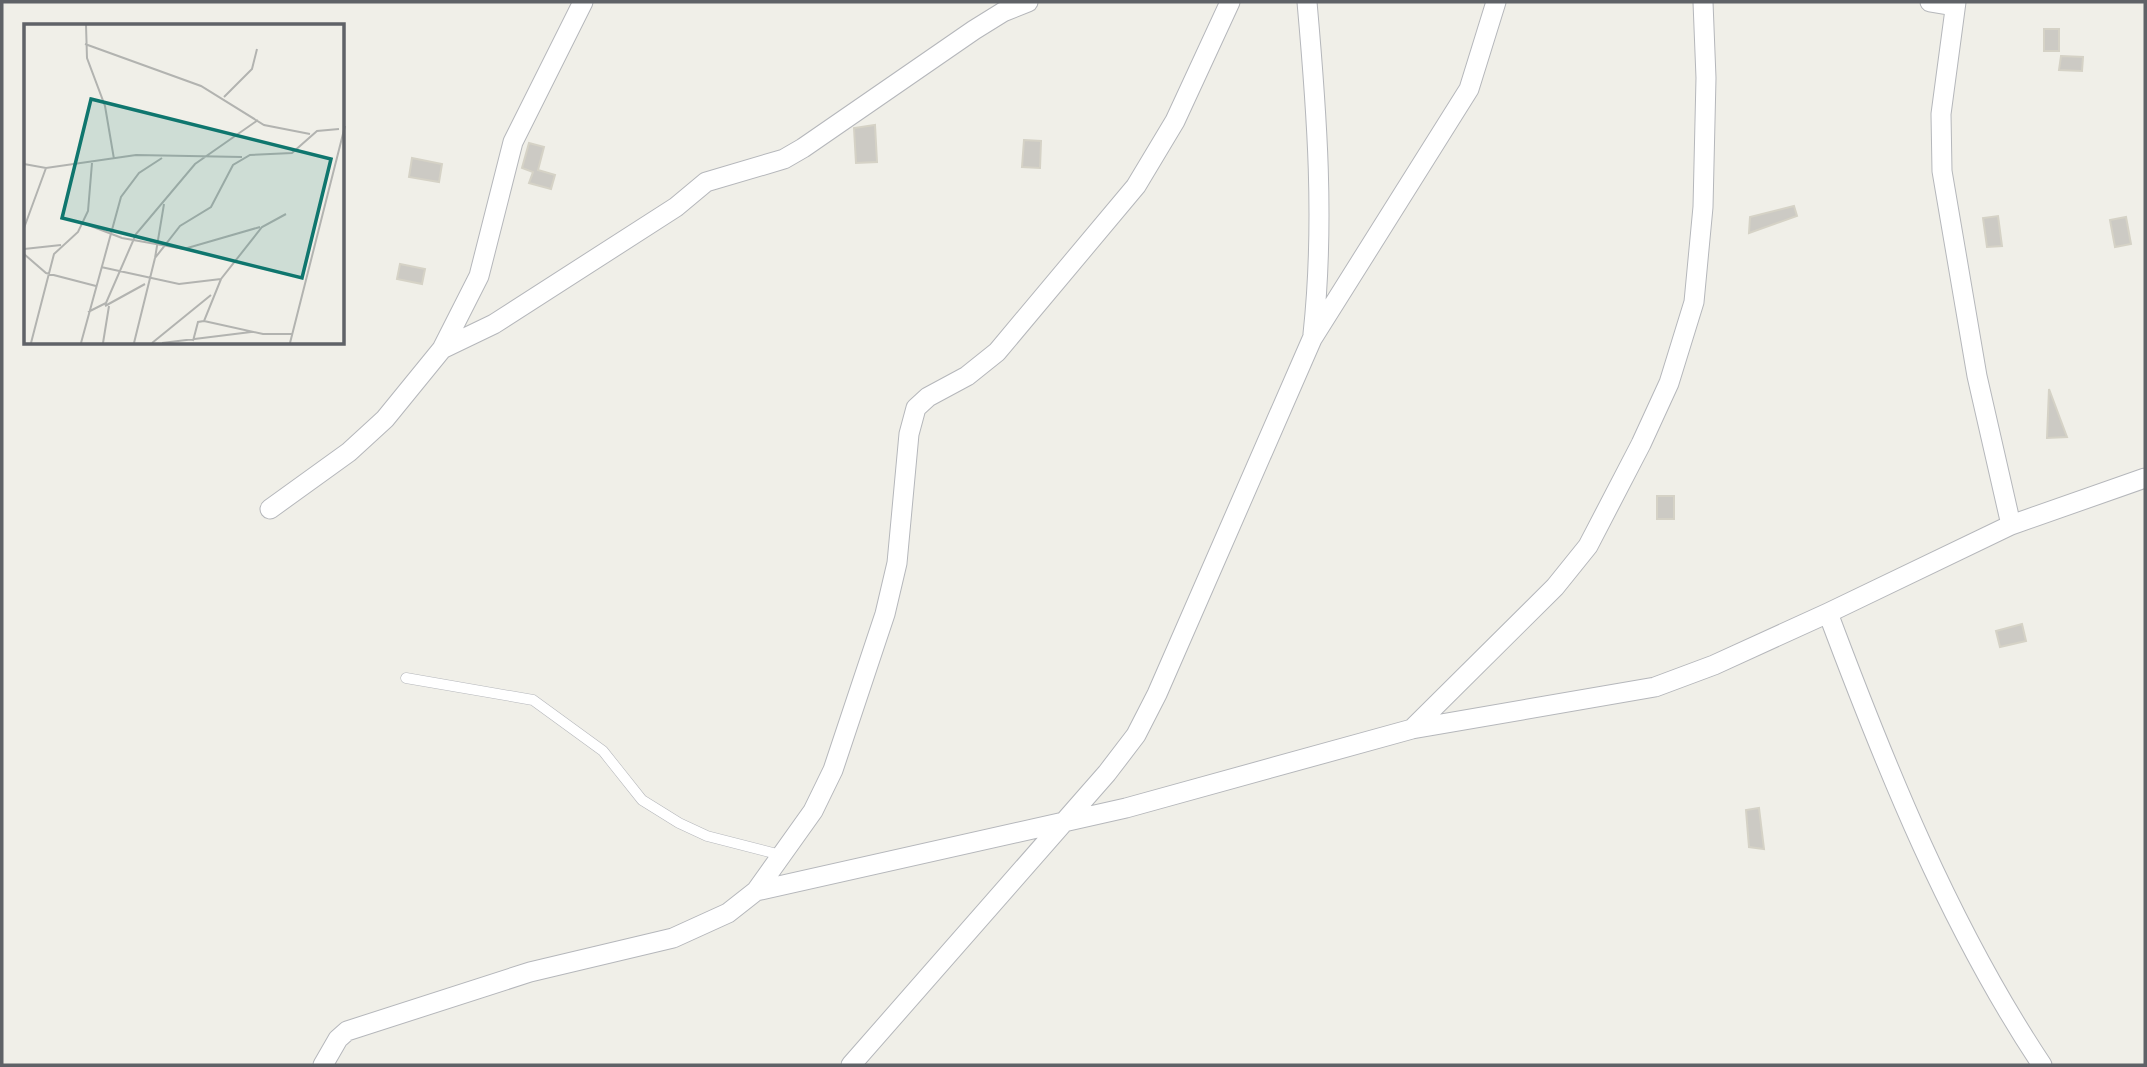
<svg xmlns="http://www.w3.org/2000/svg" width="2147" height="1067" viewBox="0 0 2147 1067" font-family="'Work Sans',sans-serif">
<rect width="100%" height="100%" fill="#f0efe8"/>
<path fill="#cccac4" stroke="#d5d2c6" stroke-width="2" d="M 2044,29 L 2059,29 L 2059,51 L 2044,51 Z
M 2061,56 L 2083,57 L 2082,71 L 2059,70 Z
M 875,125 L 877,162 L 856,163 L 854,128 Z
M 1024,140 L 1041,141 L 1040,168 L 1022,167 Z
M 529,143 L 544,147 L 538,170 L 555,175 L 551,189 L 529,183 L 533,172 L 522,168 Z
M 412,158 L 442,164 L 439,182 L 409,177 Z
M 1794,206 L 1797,216 L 1749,233 L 1750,217 Z
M 1998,216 L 2002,246 L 1987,247 L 1983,218 Z
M 2126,217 L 2131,244 L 2115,247 L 2110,220 Z
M 400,264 L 425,269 L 422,284 L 397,279 Z
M 2049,389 L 2067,437 L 2047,438 Z
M 1657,496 L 1674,496 L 1674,519 L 1657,519 Z
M 2022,624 L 2026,641 L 2000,647 L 1996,631 Z
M 1759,808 L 1764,849 L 1749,847 L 1746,810 Z"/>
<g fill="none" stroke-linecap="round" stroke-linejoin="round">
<g stroke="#b5b7bb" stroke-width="11">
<path id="service" d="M 406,678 L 533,700 L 603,751 L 642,800 L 679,823 L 707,836 L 781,855"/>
</g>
<g stroke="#b5b7bb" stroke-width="21">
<path id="minor" d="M 1307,2 C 1317,114 1325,223 1313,334
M 1930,2 L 1954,6
M 1956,2 L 1941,114 L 1942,171 L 1977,376 L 2011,525
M 442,349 L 494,324 L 676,207 L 706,182 L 784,159 L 803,148 L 974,30 L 1003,12 L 1028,2
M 270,509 L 349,452 L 385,419 L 442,349 L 479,276 L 513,142 L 583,2
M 1828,613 C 1886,768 1950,927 2042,1065
M 1412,729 L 1555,587 L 1588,546 L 1641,444 L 1669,383 L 1694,302 L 1703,207 L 1706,78 L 1703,2
M 756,891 L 1126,808 L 1412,729 L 1655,687 L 1714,665 L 1828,613 L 2011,525 L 2145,478
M 323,1065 L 338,1039 L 347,1031 L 530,972 L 673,938 L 728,913 L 756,891 L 813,811 L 833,770 L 885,614 L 897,563 L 909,434 L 916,408 L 928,397 L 967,376 L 997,352 L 1136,186 L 1175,121 L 1230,2
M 851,1065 L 1107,773 L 1136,735 L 1157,694 L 1312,339 L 1469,89 L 1496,2"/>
</g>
<use href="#service" stroke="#fff" stroke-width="10"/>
<use href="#minor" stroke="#fff" stroke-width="19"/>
</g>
<g transform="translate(24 24)">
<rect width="320" height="320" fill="#f0efe8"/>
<path fill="none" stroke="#b2b3b0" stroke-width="2" d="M 62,1 L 63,34 L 81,82 L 90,135M 61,20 L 177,62 L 240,101 L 286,110M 200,73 L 228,45 L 233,25M 0,140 L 22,144 L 112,131 L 218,133M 262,190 L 238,203 L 197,255 L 180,297 L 239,310 L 269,310M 59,199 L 98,214 L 160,225 L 236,203M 0,204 L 22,144M 0,225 L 37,221M 0,230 L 22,249 L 72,262M 131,234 L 140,180M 77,243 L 155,260 L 197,255M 81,282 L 121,260M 64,288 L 82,279 L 112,210 L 171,140 L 234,96M 169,317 L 174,298 L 180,297M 7,319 L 30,230 L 54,208 L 64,187 L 68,139M 57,319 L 97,173 L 115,149 L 138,134M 79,319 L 85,282M 110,319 L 131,234 L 156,202 L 187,183 L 209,141 L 226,131 L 268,129 L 293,107 L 315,105M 128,319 L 187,271M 138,319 L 227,308M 266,319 L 321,102"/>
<path fill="#0f766e" fill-opacity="0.15" stroke="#0f766e" stroke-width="3.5" d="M 67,75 L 307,135 L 278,254 L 38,194 Z"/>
<rect width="320" height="320" fill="none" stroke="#5f6267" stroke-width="3.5"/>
</g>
<rect width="2147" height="1067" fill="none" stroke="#5f6267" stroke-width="7"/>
</svg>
